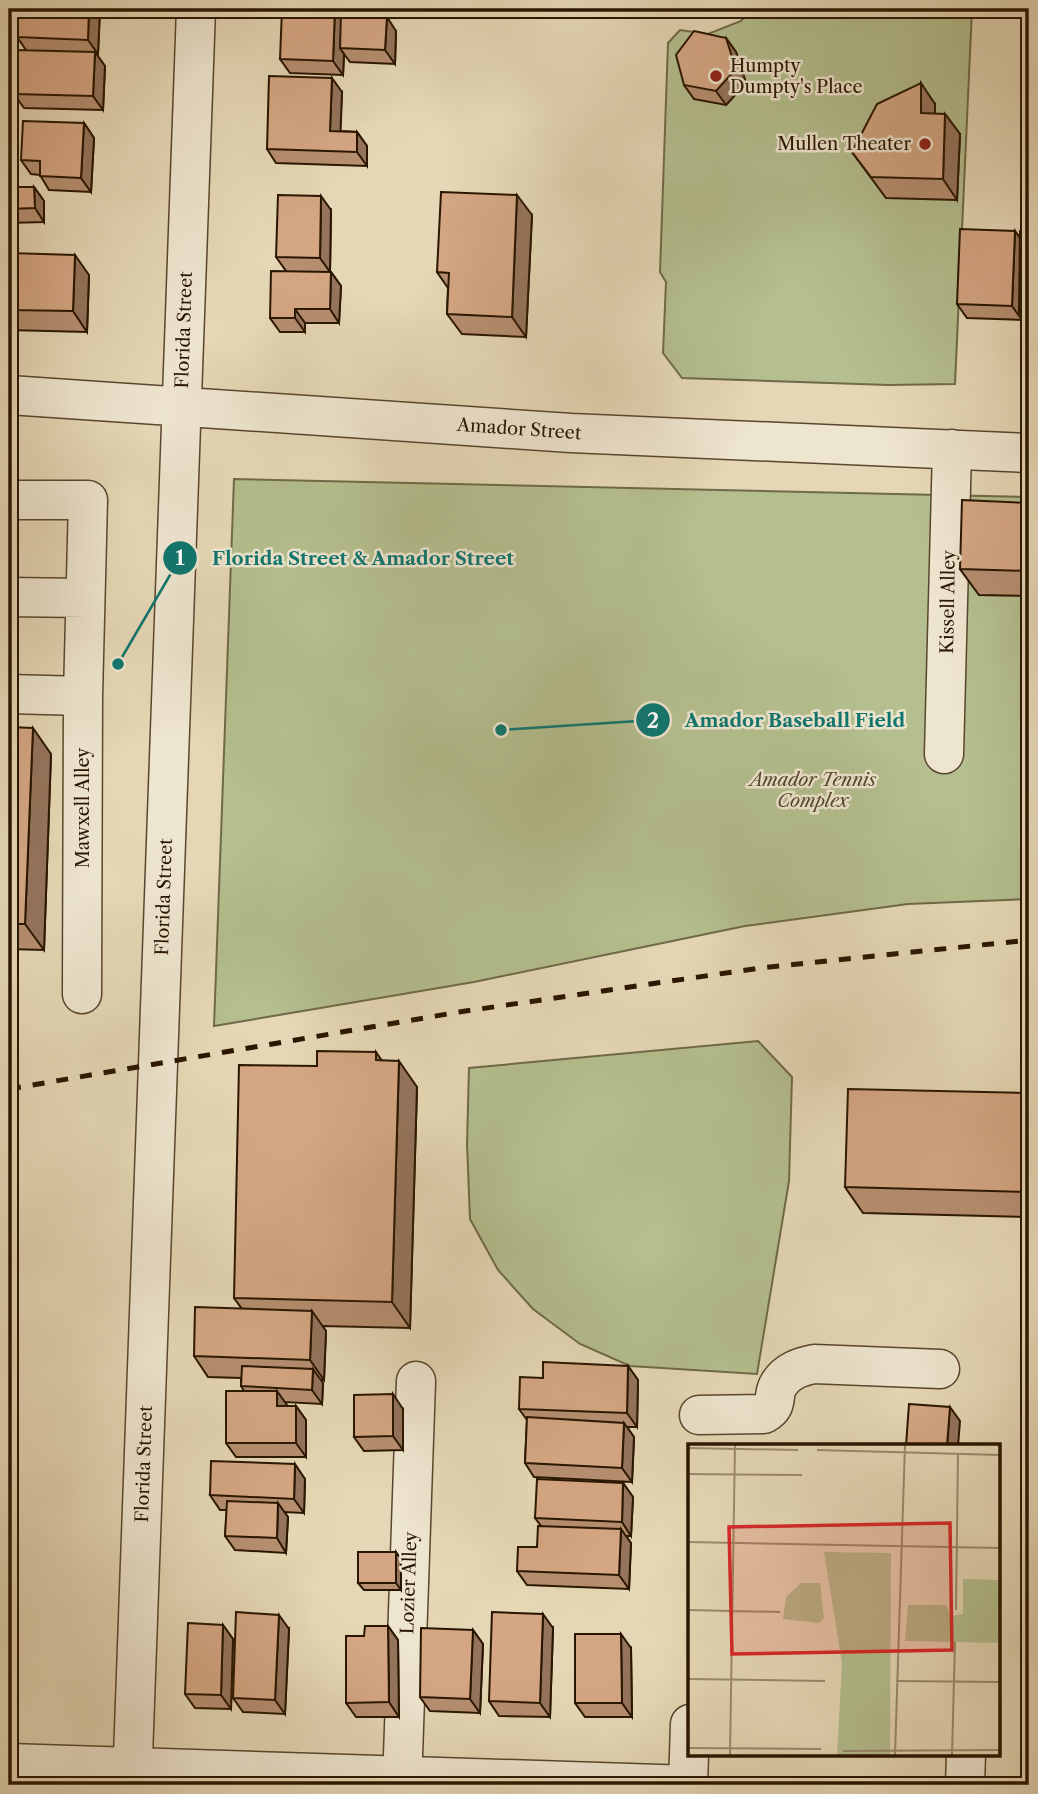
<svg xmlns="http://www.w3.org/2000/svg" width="1038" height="1794" viewBox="0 0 1038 1794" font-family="'Libre Caslon Text',serif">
<rect width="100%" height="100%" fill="#e5d7b5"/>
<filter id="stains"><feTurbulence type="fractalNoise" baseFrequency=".00286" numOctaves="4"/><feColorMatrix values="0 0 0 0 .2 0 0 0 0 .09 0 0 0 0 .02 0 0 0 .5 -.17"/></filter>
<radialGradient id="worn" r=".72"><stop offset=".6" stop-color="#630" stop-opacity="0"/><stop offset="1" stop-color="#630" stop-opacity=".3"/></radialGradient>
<path fill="#b4be8e" stroke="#6f6a47" stroke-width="2" d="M 752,9 L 972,9 L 955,384 L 888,385 L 682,378 L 663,353 L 666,282 L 660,272 L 668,43 L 680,30 L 708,34 L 741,21 Z
M 234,479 L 1029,497 L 1029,899 L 908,904 L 745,926 L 474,982 L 214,1026 Z
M 758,1041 L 792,1077 L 789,1181 L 757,1374 L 630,1366 L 580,1344 L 533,1309 L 498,1270 L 470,1219 L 467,1144 L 469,1068 Z"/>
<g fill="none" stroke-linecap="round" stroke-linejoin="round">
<g stroke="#59462d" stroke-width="41">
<path id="minor" d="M 9,395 L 571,433 L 1029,453
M 9,500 L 88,500 L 83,696
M 9,597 L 85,598
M 9,694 L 83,696 L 82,994
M 944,754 L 952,449
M 699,1415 L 764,1414 C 780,1405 771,1396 779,1384 C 787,1371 800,1367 814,1364 L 940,1369
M 9,1763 L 690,1785
M 132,1785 L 196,9
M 402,1785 L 416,1381
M 688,1785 L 690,1724
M 965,1785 L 966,1754"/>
</g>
<use href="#minor" stroke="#eee5cf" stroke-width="38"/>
<path stroke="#2a1600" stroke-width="5" stroke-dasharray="12 12" stroke-linecap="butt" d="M 9,1089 L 459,1012 L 760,968 L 1029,940"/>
</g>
<path fill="#b68f71" stroke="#2a1600" stroke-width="2" d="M 100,9 L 98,54 L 96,54 L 105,66 L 103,110 L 24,108 L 14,94 L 26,50 L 17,37 Z
M 344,15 L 396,31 L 395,64 L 350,62 L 344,54 L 343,75 L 290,73 L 280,59 Z
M 726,38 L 736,52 L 746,83 L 726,105 L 694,99 L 684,85 Z
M 342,92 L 340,131 L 357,132 L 367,146 L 367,166 L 276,163 L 267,149 Z
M 935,104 L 935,114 L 945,114 L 960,134 L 957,200 L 886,198 L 852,152 Z
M 84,123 L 94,138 L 91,192 L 49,190 L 40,175 L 31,174 L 21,160 Z
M 9,187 L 34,187 L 44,201 L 44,222 L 9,223 Z
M 331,210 L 330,272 L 331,272 L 341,286 L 339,323 L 305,323 L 305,332 L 280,332 L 270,318 L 286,271 L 276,257 Z
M 532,215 L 526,337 L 462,334 L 447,314 L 448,288 L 437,272 Z
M 1015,231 L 1020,239 L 1029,231 L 1029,325 L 1022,316 L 1022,320 L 967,318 L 957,304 Z
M 9,253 L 89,275 L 87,332 L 9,330 Z
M 1029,503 L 1029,596 L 979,595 L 960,569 Z
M 9,718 L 15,727 L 51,754 L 44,950 L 9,949 Z
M 381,1060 L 417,1087 L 410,1328 L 322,1326 L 326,1331 L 324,1380 L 320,1380 L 323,1383 L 322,1404 L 285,1402 L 287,1406 L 296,1406 L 306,1420 L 306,1457 L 236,1457 L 226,1443 L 244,1391 L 241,1386 L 241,1378 L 208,1377 L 194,1356 L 242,1309 L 234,1298 L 317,1066 Z
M 1029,1093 L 1029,1217 L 863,1213 L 845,1187 Z
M 628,1366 L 638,1380 L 637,1427 L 627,1427 L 634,1437 L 632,1482 L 534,1477 L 525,1463 L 527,1420 L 519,1409 Z
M 403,1409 L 403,1450 L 364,1451 L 354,1437 Z
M 305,1479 L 304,1513 L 284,1512 L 288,1517 L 286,1553 L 235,1550 L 225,1536 L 227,1510 L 220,1510 L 210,1495 Z
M 623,1483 L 633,1497 L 631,1536 L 626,1536 L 631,1543 L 629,1589 L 527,1585 L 517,1571 L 537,1547 L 541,1526 L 535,1518 Z
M 401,1559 L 401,1590 L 364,1590 L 358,1583 Z
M 223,1625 L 233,1639 L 231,1709 L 195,1708 L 185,1694 Z
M 388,1626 L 398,1640 L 399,1717 L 356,1717 L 346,1703 Z
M 553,1628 L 550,1717 L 499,1716 L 489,1701 Z
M 289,1629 L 285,1714 L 243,1712 L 233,1698 Z
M 473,1630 L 483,1644 L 480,1713 L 430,1711 L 420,1697 Z
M 631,1648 L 632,1717 L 585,1717 L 575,1703 Z"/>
<path fill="#94745c" stroke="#2a1600" stroke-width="2" d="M 89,9 L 100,9 L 98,54 L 88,40 Z
M 335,9 L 340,9 L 345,17 L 340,48 L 344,54 L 343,75 L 333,61 Z
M 387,17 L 396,31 L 395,64 L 385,50 Z
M 726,38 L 736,52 L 746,83 L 726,105 L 716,91 Z
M 95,52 L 105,66 L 103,110 L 93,96 Z
M 332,78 L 342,92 L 340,145 L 330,131 Z
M 921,83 L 935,104 L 935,134 L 921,113 Z
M 945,114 L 960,134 L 957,200 L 943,179 Z
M 84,123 L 94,138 L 91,192 L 81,178 Z
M 357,132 L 367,146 L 367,166 L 357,152 Z
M 34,187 L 44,201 L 44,222 L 35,208 Z
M 517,195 L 532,215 L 526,337 L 512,317 Z
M 321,196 L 331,210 L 330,272 L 320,258 Z
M 1015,231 L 1025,245 L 1019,312 L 1022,316 L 1022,320 L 1012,306 Z
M 75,255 L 89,275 L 87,332 L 73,311 Z
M 331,272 L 341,286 L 339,323 L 330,309 Z
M 295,309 L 305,323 L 305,332 L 295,318 Z
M 9,718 L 25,741 L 9,730 Z
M 33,728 L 51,754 L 44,950 L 25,924 Z
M 376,1052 L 394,1078 L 376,1060 Z
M 399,1061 L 417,1087 L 410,1328 L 392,1302 Z
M 312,1311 L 326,1331 L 324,1380 L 310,1360 Z
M 628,1366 L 638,1380 L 637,1427 L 627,1413 Z
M 313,1369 L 323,1383 L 322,1404 L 312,1390 Z
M 277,1391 L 287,1405 L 287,1420 L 277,1406 Z
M 393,1394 L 403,1409 L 403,1450 L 393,1436 Z
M 296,1406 L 306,1420 L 306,1457 L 296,1443 Z
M 950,1407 L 960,1421 L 958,1446 L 947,1446 Z
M 624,1423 L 634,1437 L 632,1482 L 622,1468 Z
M 295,1464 L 305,1479 L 304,1513 L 294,1499 Z
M 623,1483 L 633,1497 L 631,1536 L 622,1522 Z
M 278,1503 L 288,1517 L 286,1553 L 277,1538 Z
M 621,1529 L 631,1543 L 629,1589 L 619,1575 Z
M 396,1552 L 401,1559 L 401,1590 L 396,1583 Z
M 543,1614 L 553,1628 L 550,1717 L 540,1703 Z
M 279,1615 L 289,1629 L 285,1714 L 275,1700 Z
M 223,1625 L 233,1639 L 231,1709 L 221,1695 Z
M 388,1626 L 398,1640 L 399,1717 L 389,1702 Z
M 473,1630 L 483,1644 L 480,1713 L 470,1699 Z
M 621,1634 L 631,1648 L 632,1717 L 622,1703 Z"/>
<path fill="#d4a683" stroke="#2a1600" stroke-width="2" d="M 18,9 L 89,9 L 88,40 L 17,37 Z
M 282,9 L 335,9 L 333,61 L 280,59 Z
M 341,14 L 387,17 L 385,50 L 340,48 Z
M 694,31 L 726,38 L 736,69 L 716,91 L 684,85 L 676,55 Z
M 15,50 L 95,52 L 93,96 L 14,94 Z
M 269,76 L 332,78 L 330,131 L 357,132 L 357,152 L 267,149 Z
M 921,83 L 921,113 L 945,114 L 943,179 L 871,177 L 852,152 L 877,104 Z
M 23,121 L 84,123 L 81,178 L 40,176 L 40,161 L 21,160 Z
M 9,187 L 34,187 L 35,208 L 9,209 Z
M 441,192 L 517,195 L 512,317 L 447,314 L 449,273 L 437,272 Z
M 278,195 L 321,196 L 320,258 L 276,257 Z
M 960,229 L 1015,231 L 1012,306 L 957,304 Z
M 1020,231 L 1029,231 L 1029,312 L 1019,312 Z
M 9,253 L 75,255 L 73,311 L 9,310 Z
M 271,271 L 331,272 L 330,309 L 295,309 L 295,318 L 270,318 Z
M 962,500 L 1029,503 L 1029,571 L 960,569 Z
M 9,727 L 33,728 L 25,924 L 9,924 Z
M 317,1051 L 376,1052 L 376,1060 L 399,1061 L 392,1302 L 234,1298 L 239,1065 L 317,1066 Z
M 848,1089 L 1029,1093 L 1029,1192 L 845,1187 Z
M 195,1307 L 312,1311 L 310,1360 L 194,1356 Z
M 543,1362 L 628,1366 L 627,1413 L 519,1409 L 520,1377 L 543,1378 Z
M 242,1366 L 313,1369 L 312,1390 L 241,1386 Z
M 226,1391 L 277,1391 L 277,1406 L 296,1406 L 296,1443 L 226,1443 Z
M 393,1394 L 393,1436 L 354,1437 L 354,1395 Z
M 909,1404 L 950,1407 L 947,1446 L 906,1446 Z
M 527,1417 L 624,1423 L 622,1468 L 525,1463 Z
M 211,1461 L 295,1464 L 294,1499 L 210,1495 Z
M 537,1479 L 623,1483 L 622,1522 L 535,1518 Z
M 227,1501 L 278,1503 L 277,1538 L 225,1536 Z
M 538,1526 L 621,1529 L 619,1575 L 517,1571 L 518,1547 L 537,1547 Z
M 358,1552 L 396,1552 L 396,1583 L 358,1583 Z
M 236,1612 L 279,1615 L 275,1700 L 233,1698 Z
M 492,1612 L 543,1614 L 540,1703 L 489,1701 Z
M 188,1623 L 223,1625 L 221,1695 L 185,1694 Z
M 365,1626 L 388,1626 L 389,1702 L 346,1703 L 346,1636 L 364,1636 Z
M 421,1628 L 473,1630 L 470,1699 L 420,1697 Z
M 575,1634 L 621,1634 L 622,1703 L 575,1703 Z"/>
<g fill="#8f2418" stroke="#eee5cf" stroke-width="2.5">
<circle cx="716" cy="76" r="7"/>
<circle cx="925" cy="144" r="7"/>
</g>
<g text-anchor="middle" stroke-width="5" stroke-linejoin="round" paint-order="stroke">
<g font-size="18" fill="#2a1600" stroke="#eee5cf" text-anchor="start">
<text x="730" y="72">Humpty<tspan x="730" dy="21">Dumpty's Place</tspan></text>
<text x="911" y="150" text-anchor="end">Mullen Theater</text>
</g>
<g font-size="18" fill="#2a1600" stroke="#eee5cf">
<text transform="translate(184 330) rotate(-88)" y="6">Florida Street</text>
<text transform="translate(519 429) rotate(4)" y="6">Amador Street</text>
<text transform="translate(948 602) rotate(-89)" y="6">Kissell Alley</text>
<text transform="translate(83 808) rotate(-90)" y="6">Mawxell Alley</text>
<text transform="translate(164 897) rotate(-88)" y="6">Florida Street</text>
<text transform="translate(144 1464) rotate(-88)" y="6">Florida Street</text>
<text transform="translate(409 1583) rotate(-88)" y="6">Lozier Alley</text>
</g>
<g font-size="18" font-style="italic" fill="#53482b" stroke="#eee5cf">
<text x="813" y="786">Amador Tennis<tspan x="813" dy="21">Complex</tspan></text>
</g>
</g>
<g transform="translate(688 1444)">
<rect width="312" height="312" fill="#e5d7b5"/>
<path d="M 136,108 L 203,109 L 202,311 L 149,311 L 154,219 ZM 275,135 L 311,136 L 312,199 L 217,197 L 220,161 L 258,161 L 263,172 L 275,170 ZM 113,139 L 132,139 L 136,174 L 131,179 L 95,175 L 98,153 Z" fill="#b4be8e"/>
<path fill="none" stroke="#9a8a6d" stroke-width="2" d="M 0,4 L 110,6M 129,6 L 312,11M 0,30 L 114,31M 0,98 L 312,104M 0,166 L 92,168M 268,166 L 270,10M 0,235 L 137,237M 208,237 L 312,238M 0,304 L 133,305M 155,307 L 312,306M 42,311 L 47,0M 207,311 L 217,0M 264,311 L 267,198"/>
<path fill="#d62828" fill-opacity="0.15" stroke="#d62828" stroke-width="3.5" d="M 262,79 L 264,206 L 44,210 L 41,83 Z"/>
<rect width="312" height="312" fill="none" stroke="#2a1600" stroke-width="3.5"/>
</g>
<path fill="none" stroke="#0f766e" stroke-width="2.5" d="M118 664L180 558M501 730L653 720"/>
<g fill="#0f766e" stroke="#eee5cf" stroke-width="2.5">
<circle cx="118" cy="664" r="7"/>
<circle cx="501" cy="730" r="7"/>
<circle cx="180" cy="558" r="18"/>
<circle cx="653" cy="720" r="18"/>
</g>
<g font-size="21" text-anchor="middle" font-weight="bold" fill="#fff">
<text x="180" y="565">1</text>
<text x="653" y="728">2</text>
</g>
<g font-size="19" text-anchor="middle" font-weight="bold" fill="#0f766e" stroke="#eee5cf" stroke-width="5" stroke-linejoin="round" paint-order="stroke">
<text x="363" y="565">Florida Street &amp; Amador Street</text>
<text x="795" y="727">Amador Baseball Field</text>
</g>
<rect width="1038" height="1794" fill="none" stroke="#e5d7b5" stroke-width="35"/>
<rect x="10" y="10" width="1017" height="1773" fill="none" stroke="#2a1600" stroke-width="3.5"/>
<rect x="18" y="18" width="1003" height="1759" fill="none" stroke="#2a1600" stroke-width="2"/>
<rect width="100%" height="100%" filter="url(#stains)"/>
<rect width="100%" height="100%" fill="url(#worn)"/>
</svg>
